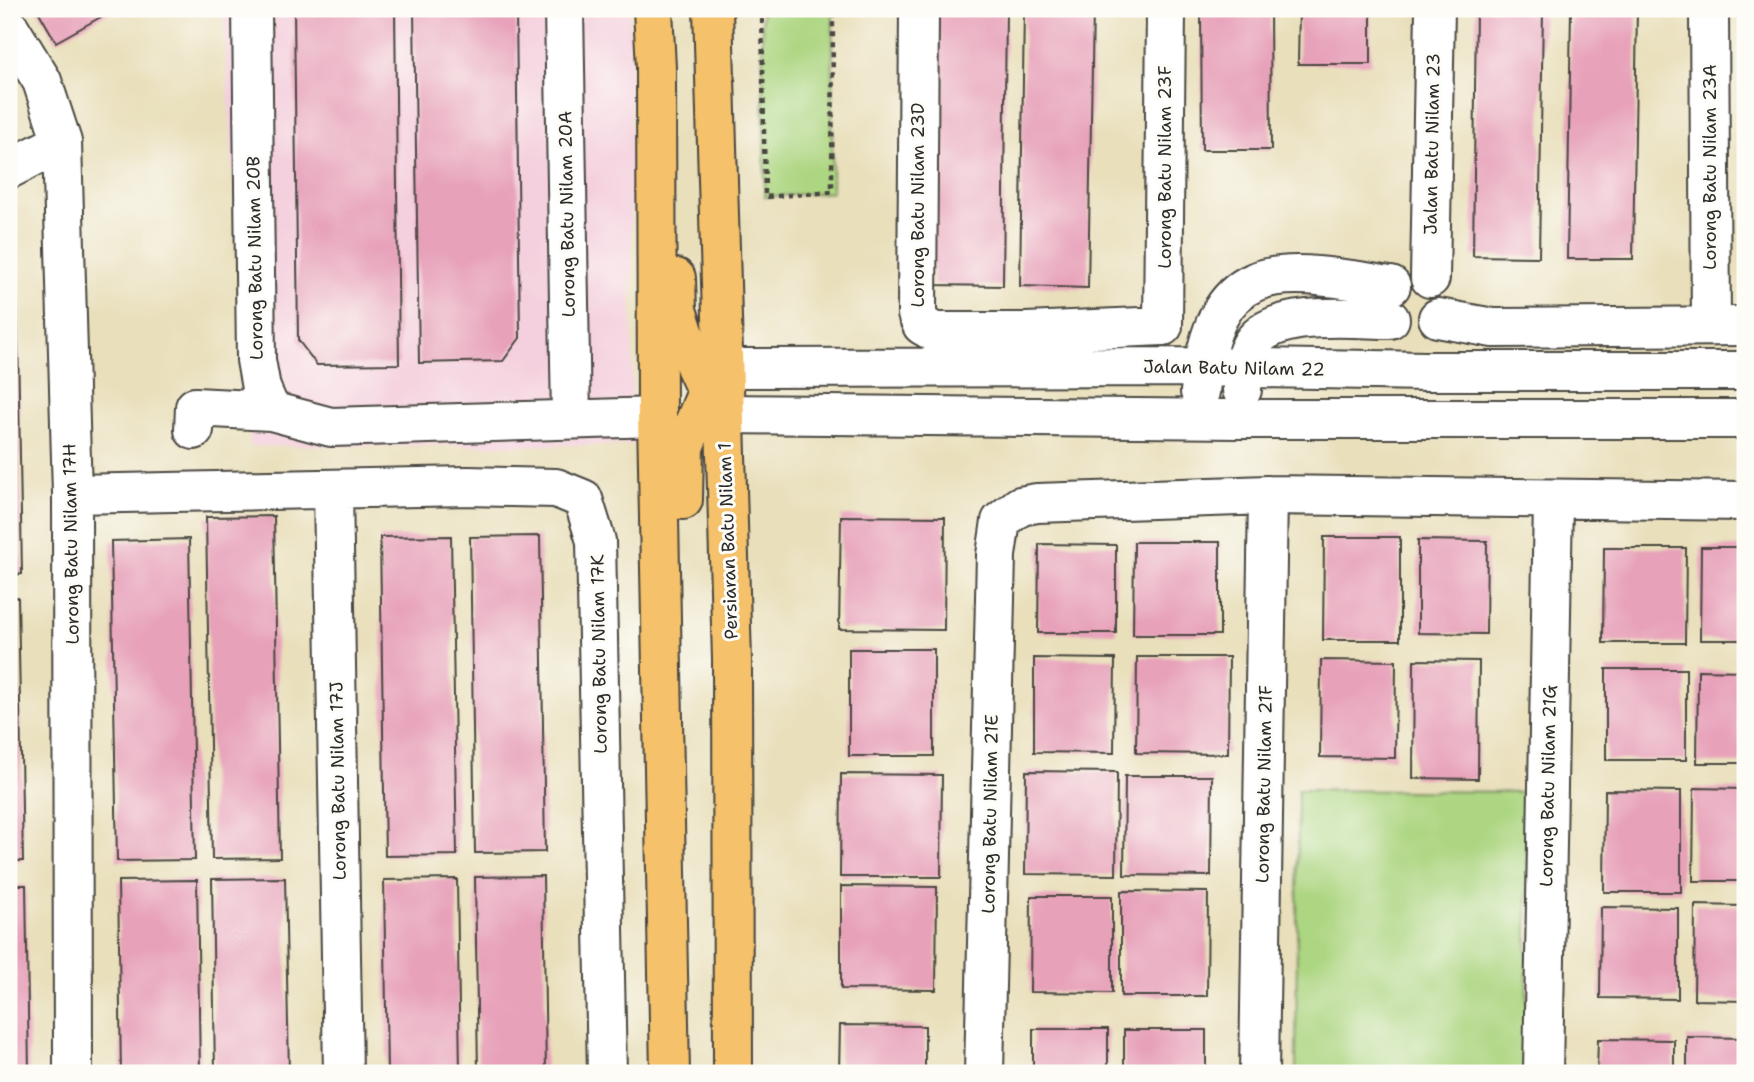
<svg xmlns="http://www.w3.org/2000/svg" width="1754" height="1082" viewBox="0 0 1754 1082" font-family="'Shantell Sans',sans-serif">
<rect width="100%" height="100%" fill="#fdfcf7"/>
<filter id="ink" filterUnits="userSpaceOnUse"><feTurbulence type="fractalNoise" baseFrequency=".0143" numOctaves="2"/><feDisplacementMap in="SourceGraphic" scale="14" xChannelSelector="R" yChannelSelector="G"/><feConvolveMatrix kernelMatrix="1 2 1 2 8 2 1 2 1" color-interpolation-filters="sRGB"/></filter>
<filter id="wash" filterUnits="userSpaceOnUse"><feTurbulence type="fractalNoise" baseFrequency=".00686" numOctaves="4" result="noise"/><feDisplacementMap in="SourceGraphic" scale="28" xChannelSelector="R" yChannelSelector="G"/><feGaussianBlur stdDeviation="1.57" result="paint"/><feColorMatrix in="noise" values="0 0 0 0 0 0 0 0 0 0 0 0 0 0 0 0 0 1.4 0 .05"/><feComposite in="paint" operator="in"/></filter>
<g filter="url(#wash)">
<rect width="100%" height="100%" fill="#e9dfbb"/>
<path fill="#f4cfdd" d="M 223,9 L 630,9 L 633,445 L 250,446 Z"/>
<path fill="#add682" stroke="#6c8056" stroke-width="2" d="M 762,9 L 833,9 L 832,192 L 765,197 Z
M 1298,790 L 1528,792 L 1526,1073 L 1296,1073 Z"/>
<g id="blocks">
<path fill="#e7a1b9" d="M 37,9 L 115,9 L 56,42 Z
M 294,9 L 395,9 L 399,364 L 317,365 L 298,340 Z
M 414,9 L 516,9 L 520,338 L 503,361 L 419,363 Z
M 936,9 L 1006,9 L 1003,286 L 933,285 Z
M 1024,9 L 1093,9 L 1088,288 L 1020,286 Z
M 1201,9 L 1270,9 L 1271,150 L 1202,150 Z
M 1299,9 L 1371,9 L 1371,64 L 1298,64 Z
M 1476,9 L 1543,9 L 1539,257 L 1473,256 Z
M 1571,9 L 1637,9 L 1633,259 L 1567,259 Z
M 9,279 L 17,279 L 22,574 L 9,575 Z
M 274,516 L 280,858 L 212,859 L 206,517 Z
M 841,516 L 945,517 L 944,630 L 839,629 Z
M 451,536 L 457,855 L 385,856 L 380,537 Z
M 540,536 L 545,852 L 475,853 L 470,537 Z
M 1324,537 L 1400,537 L 1400,640 L 1323,640 Z
M 189,539 L 195,860 L 117,861 L 111,541 Z
M 1418,540 L 1487,541 L 1486,634 L 1418,633 Z
M 1134,542 L 1220,542 L 1220,635 L 1133,635 Z
M 1039,544 L 1116,545 L 1116,633 L 1038,633 Z
M 1701,547 L 1745,547 L 1745,640 L 1700,640 Z
M 1604,548 L 1686,548 L 1685,643 L 1603,643 Z
M 18,597 L 23,861 L 9,861 L 9,598 Z
M 849,649 L 934,649 L 934,756 L 849,756 Z
M 1137,657 L 1229,657 L 1228,754 L 1136,753 Z
M 1034,658 L 1115,659 L 1114,753 L 1034,752 Z
M 1321,660 L 1396,661 L 1395,758 L 1320,757 Z
M 1414,660 L 1479,661 L 1478,779 L 1413,778 Z
M 1606,669 L 1686,669 L 1686,760 L 1606,760 Z
M 1698,670 L 1745,671 L 1745,763 L 1697,763 Z
M 1026,771 L 1117,772 L 1116,875 L 1025,874 Z
M 841,774 L 942,775 L 941,877 L 840,877 Z
M 1125,776 L 1212,776 L 1211,876 L 1124,875 Z
M 1694,788 L 1745,789 L 1745,881 L 1693,881 Z
M 1605,790 L 1681,791 L 1681,892 L 1604,892 Z
M 543,876 L 546,1073 L 478,1073 L 475,877 Z
M 285,878 L 289,1073 L 215,1073 L 212,879 Z
M 457,879 L 460,1073 L 387,1073 L 384,880 Z
M 197,880 L 200,1073 L 121,1073 L 118,881 Z
M 9,885 L 26,885 L 29,1073 L 9,1073 Z
M 841,886 L 937,887 L 936,990 L 841,989 Z
M 1121,891 L 1208,892 L 1207,996 L 1121,996 Z
M 1031,896 L 1112,896 L 1112,993 L 1030,992 Z
M 1695,905 L 1745,906 L 1745,1001 L 1694,1000 Z
M 1601,907 L 1678,908 L 1678,999 L 1600,998 Z
M 840,1025 L 925,1026 L 925,1073 L 839,1073 Z
M 1033,1029 L 1108,1029 L 1108,1073 L 1033,1073 Z
M 1124,1030 L 1206,1030 L 1206,1073 L 1124,1073 Z
M 1687,1037 L 1745,1038 L 1745,1073 L 1687,1073 Z
M 1598,1039 L 1674,1040 L 1674,1073 L 1597,1073 Z"/>
</g>
</g>
<g filter="url(#ink)">
<use href="#blocks" fill-opacity="0" stroke="#484641" stroke-width="2"/>
<g fill="none" stroke-linecap="round" stroke-linejoin="round">
<g stroke="#484641" stroke-width="42">
<path id="minor" d="M 252,9 L 256,360 L 261,388 L 271,411 L 331,427 L 657,417
M 564,9 L 571,419
M 919,9 L 917,314 L 922,325 L 934,332 L 1026,332 L 1163,326 L 1166,9
M 1709,9 L 1711,325
M 9,27 L 42,81 L 62,142 L 72,494 L 73,1073
M 9,169 L 62,142
M 1430,278 L 1435,9
M 1438,318 L 1493,328 L 1745,326
M 724,368 L 1203,367 L 1427,371 L 1745,371
M 1242,390 C 1243,377 1243,359 1250,347 C 1270,308 1353,319 1390,319
M 1200,392 C 1214,253 1279,269 1391,286
M 724,414 L 1238,419 L 1745,419
M 194,430 L 195,407 L 271,411
M 333,489 L 343,1073
M 72,494 L 468,486 L 556,488 L 583,499 L 596,541 L 607,1073
M 984,1073 L 996,555 L 1001,521 L 1020,506 L 1037,503 L 1268,495 L 1745,501
M 1259,1073 L 1268,495
M 1543,1073 L 1553,500"/>
</g>
<g stroke="#484641" stroke-width="42">
<path id="major" d="M 653,9 L 656,68 L 657,417 L 670,1073
M 713,9 L 732,660 L 733,1073
M 676,278 L 677,310 L 695,366 L 707,392 L 723,413
M 683,500 L 684,447 L 707,392 L 718,376"/>
</g>
<path stroke="#484641" stroke-width="4.5" stroke-dasharray="5 5" stroke-linecap="butt" d="M 762,9 L 765,197 L 832,192 L 833,9"/>
<use href="#minor" stroke="#fff" stroke-width="38"/>
<use href="#major" stroke="#f5c16b" stroke-width="38"/>
</g>
</g>
<g text-anchor="middle" stroke-width="6" stroke-linejoin="round" paint-order="stroke">
<g font-size="18" fill="#2b2b2b" stroke="#fdfcf7">
<text transform="translate(1432 144) rotate(-89)" y="6">Jalan Batu Nilam 23</text>
<text transform="translate(1165 167) rotate(-90)" y="6">Lorong Batu Nilam 23F</text>
<text transform="translate(1710 167) rotate(-90)" y="6">Lorong Batu Nilam 23A</text>
<text transform="translate(918 205) rotate(-90)" y="6">Lorong Batu Nilam 23D</text>
<text transform="translate(567 214) rotate(-91)" y="6">Lorong Batu Nilam 20A</text>
<text transform="translate(255 258) rotate(-91)" y="6">Lorong Batu Nilam 20B</text>
<text transform="translate(1234 368) rotate(1)" y="6">Jalan Batu Nilam 22</text>
<text transform="translate(728 541) rotate(-92)" y="6">Persiaran Batu Nilam 1</text>
<text transform="translate(71 544) rotate(-91)" y="6">Lorong Batu Nilam 17H</text>
<text transform="translate(599 654) rotate(-91)" y="6">Lorong Batu Nilam 17K</text>
<text transform="translate(338 781) rotate(-91)" y="6">Lorong Batu Nilam 17J</text>
<text transform="translate(1264 784) rotate(-89)" y="6">Lorong Batu Nilam 21F</text>
<text transform="translate(1548 786) rotate(-89)" y="6">Lorong Batu Nilam 21G</text>
<text transform="translate(990 814) rotate(-89)" y="6">Lorong Batu Nilam 21E</text>
</g>
</g>
<rect width="1754" height="1082" fill="none" stroke="#fdfcf7" stroke-width="35"/>
</svg>
